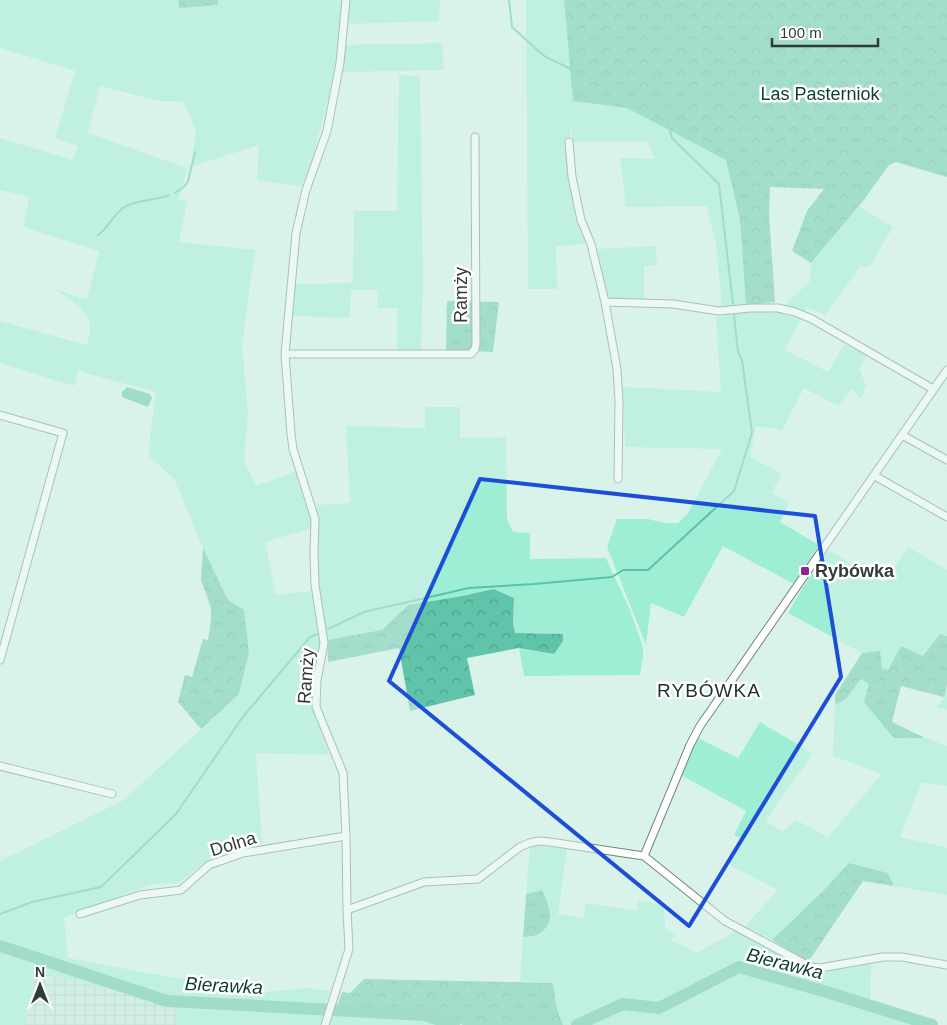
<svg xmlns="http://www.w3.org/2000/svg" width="947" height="1025" viewBox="0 0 947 1025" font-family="Arial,sans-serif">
<defs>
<pattern id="industrial-grid" width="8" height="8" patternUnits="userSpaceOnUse" patternTransform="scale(1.25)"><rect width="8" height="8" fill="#c7e9de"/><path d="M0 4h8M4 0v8" fill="none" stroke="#abc9bf"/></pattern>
<pattern id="forest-crowns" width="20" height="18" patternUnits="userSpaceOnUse" patternTransform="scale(1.25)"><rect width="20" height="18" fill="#5fc4a9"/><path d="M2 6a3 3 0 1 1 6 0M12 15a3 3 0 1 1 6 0" fill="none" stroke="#4fa08b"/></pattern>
</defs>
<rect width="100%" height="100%" fill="#daf3ea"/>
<path fill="url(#industrial-grid)" d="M 36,971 L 176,1006 L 176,1025 L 25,1025 Z"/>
<path fill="#9eeed6" d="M 0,0 L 178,0 L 179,8 L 218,4 L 218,0 L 343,0 L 338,62 L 305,187 L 257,180 L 259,145 L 191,167 L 196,131 L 183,101 L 158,101 L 100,86 L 88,133 L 187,168 L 179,199 L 187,202 L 179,242 L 255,250 L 242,344 L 248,414 L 244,460 L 256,486 L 297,471 L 307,505 L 312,528 L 265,542 L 276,595 L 312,591 L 317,617 L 320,640 L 318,663 L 314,664 L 314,710 L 329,755 L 256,753 L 262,843 L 216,853 L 179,883 L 151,884 L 64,918 L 68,958 L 255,993 L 309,988 L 330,991 L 320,1025 L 176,1025 L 176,1006 L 36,971 L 25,1025 L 0,1025 L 0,861 L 124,800 L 239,694 L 249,652 L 244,610 L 228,600 L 203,548 L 174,479 L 149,456 L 150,437 L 156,392 L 78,371 L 74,386 L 0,363 L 0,321 L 87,345 C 88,339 91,332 90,326 C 89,309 68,298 55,289 L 87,300 L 99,251 L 23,227 L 29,197 L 0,190 L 0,138 L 73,160 L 78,146 L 55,138 L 75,71 L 0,48 Z
M 348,0 L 440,0 L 439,21 L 346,24 Z
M 526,0 L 564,0 L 573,101 L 627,108 L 726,160 L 740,220 L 746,305 L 722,308 L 716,244 L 707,206 L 626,207 L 620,158 L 654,159 L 647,141 L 572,142 L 571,128 L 567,155 L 585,244 L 556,246 L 557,289 L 528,289 Z
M 442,43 L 444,70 L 341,72 L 344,45 Z
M 399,75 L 420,76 L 423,283 L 421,350 L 397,351 L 397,308 L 377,308 L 378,290 L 351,290 L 350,318 L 291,316 L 294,284 L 353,283 L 354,211 L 397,211 Z
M 859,206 L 893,227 L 870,266 L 859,268 L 825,315 L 807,307 L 804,313 L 785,305 L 810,281 L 811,263 Z
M 656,246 L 657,265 L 644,266 L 644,300 L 608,298 L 595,249 Z
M 750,311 L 778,313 L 801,319 L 785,350 L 828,372 L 844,344 L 867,355 L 859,368 L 866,385 L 861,398 L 851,389 L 838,406 L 804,388 L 782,430 L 756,426 L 750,457 L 782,474 L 771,493 L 789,502 L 780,522 L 819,545 L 794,584 L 723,546 L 684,617 L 651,603 L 646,645 L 607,547 L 617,519 L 648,519 L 665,523 L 678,523 L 688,513 L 722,449 L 625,447 L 623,387 L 721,392 L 716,317 Z
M 425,407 L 460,407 L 460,438 L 506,437 L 507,519 L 513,532 L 530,533 L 530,559 L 606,558 L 630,610 L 643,647 L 643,656 L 640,675 L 524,676 L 519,648 L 554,654 L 562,634 L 515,633 L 513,623 L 514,598 L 494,589 L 462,596 L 408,605 L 382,630 L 327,640 L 317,583 L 317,505 L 350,503 L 346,426 L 425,428 Z
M 908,547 L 947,570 L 947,636 L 939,634 L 923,657 L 888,670 L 882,668 L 879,651 L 862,653 L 788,613 L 803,587 L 828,550 L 884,582 Z
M 860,679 L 869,684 L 894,738 L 925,738 L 947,746 L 947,786 L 922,782 L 900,837 L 947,848 L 947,895 L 894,886 L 888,873 L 850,863 L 823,891 L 772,940 L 745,926 L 778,890 L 729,865 L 742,839 L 734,835 L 746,811 L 681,775 L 698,738 L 738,758 L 760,722 L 809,751 L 813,754 L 774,808 L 766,822 L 783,831 L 796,820 L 828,837 L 882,774 L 833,756 L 835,704 C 847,703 853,689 860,679 Z
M 947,683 L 947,710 L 937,707 L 944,697 Z
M 530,846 L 563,847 L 567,849 L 558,914 L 583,918 L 586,903 L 637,911 L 638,901 L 664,905 L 665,930 L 676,934 L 671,940 L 697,953 L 736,931 L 786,956 L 809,971 L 871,963 L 870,1003 L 737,965 L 698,983 L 712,986 L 739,972 L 932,1025 L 589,1025 L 588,1024 L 586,1025 L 563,1025 L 557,1009 L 553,983 L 520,981 L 523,937 L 533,937 L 542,890 L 526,894 Z
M 334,1011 L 425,1016 L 449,1025 L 329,1025 Z"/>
<path fill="url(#forest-crowns)" d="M 178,0 L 218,0 L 218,5 L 179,8 Z
M 564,0 L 947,0 L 947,177 L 896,162 L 889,165 L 863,201 L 811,263 L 792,251 L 807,211 L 824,189 L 770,187 L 769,214 L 775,302 L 746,305 L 740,220 L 726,160 L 627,108 L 573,101 Z
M 447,301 L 499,302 L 493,352 L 446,350 Z
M 203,548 L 228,600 L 244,610 L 249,652 L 239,694 L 201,729 L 178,702 L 185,675 L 192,677 L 203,639 L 208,640 L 211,620 L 211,608 L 201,580 Z
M 494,589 L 514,598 L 513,623 L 515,633 L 563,634 L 563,641 L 554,654 L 519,648 L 467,658 L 475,695 L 410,711 L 399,648 L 328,662 L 327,640 L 382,630 L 408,605 L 462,596 Z
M 940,634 L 947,636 L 947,683 L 944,697 L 901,686 L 892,722 L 925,738 L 894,738 L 864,702 L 869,684 L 861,679 C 853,688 847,703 835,704 L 835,695 L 862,653 L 880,651 L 882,668 L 888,670 L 901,646 L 923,656 Z
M 849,863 L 888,873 L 894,886 L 863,881 L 808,962 L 772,940 L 823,891 Z
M 542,890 C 545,897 551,909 550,917 C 548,932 536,937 523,937 L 526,894 Z
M 364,979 L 553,983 L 557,1009 L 563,1025 L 463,1025 L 427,1012 L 336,1010 L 342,992 L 350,993 Z"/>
<path fill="#5cc2a7" d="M 127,387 L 150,394 L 152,398 L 148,407 L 122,397 L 122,392 Z"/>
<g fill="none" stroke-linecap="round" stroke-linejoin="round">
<path stroke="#5cc2a7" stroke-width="2" d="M 509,0 L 512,27 L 544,56 L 581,74 L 661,99
M 688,0 L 689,3 L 674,44 L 658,50 L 651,61 L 672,138 L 719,184 L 733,304
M 175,193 L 185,186 L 188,181 L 195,152
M 98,235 C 109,227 114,213 126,206 C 139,199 155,201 169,195
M 328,629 L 364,612 L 469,588 L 534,584 L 612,577 L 623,570 L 648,570 L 734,491 L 752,433 L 742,360 L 738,352 L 734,315
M 0,914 L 32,902 L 101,887 L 176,814 L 242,718 L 310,637 L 317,634"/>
<path stroke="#5cc2a7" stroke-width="12" d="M 0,946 L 167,1001 L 425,1015 L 454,1025
M 577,1025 L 623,1004 L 659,1008 L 739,967 L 830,993 L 932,1025"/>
<g stroke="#6e857e" stroke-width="9">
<path id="minor" d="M 569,142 L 572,177 L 581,220 L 591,244 L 605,302 L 617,369 L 619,401 L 618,479
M 605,302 L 673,304 L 719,311 L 751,308 L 778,308 L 795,312 L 812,319 L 933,389
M 285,354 L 471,354 L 475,349 L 476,344 L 475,137
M 0,415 L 63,433 L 0,660
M 902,435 L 947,460
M 875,476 L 947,517
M 0,766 L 112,794
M 644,856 L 690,745 L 700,726 L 947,370
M 347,910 L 424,882 L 478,879 L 520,847 L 529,843 L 539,841 L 550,842 L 644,856 L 725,921 L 811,967 L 820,968 L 883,957 L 902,957 L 947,965
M 80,914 L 140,895 L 181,890 L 209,865 L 243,853 L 346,836
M 325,1025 L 349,949 L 347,910 L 346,836 L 343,773 L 316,707 L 317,680 L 324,643 L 315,585 L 314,552 L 315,519 L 293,449 L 291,434 L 285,354 L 296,233 L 306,190 L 327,131 L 340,63 L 346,0"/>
</g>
<use href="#minor" stroke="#fff" stroke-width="7"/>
</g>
<path d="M0 0H947V1025H0ZM 480,479 L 815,516 L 841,677 L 689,926 L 389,681 Z" fill="#daf3ea" fill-opacity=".55" fill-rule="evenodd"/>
<path fill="none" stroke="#1d4ed8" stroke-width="4" stroke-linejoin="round" d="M 480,479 L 815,516 L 841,677 L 689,926 L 389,681 Z"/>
<rect fill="#872892" stroke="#fff" stroke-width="2" x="800" y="566" width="10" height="10" rx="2.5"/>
<g text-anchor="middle" stroke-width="5" stroke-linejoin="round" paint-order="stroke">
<g font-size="18" fill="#0e3d32" stroke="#fff">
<text x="820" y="100">Las Pasterniok</text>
</g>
<g font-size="18" fill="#323b38" stroke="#fff">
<text transform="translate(461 295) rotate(-90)" y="6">Ramży</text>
<text transform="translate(306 676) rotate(-86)" y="6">Ramży</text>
<text transform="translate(233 844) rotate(-17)" y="6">Dolna</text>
</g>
<g font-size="18" font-weight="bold" fill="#323b38" stroke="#fff" text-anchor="start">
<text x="815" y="577">Rybówka</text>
</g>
<g font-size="19" letter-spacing="1" fill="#1d312b" stroke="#fff">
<text x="709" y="697">RYBÓWKA</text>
</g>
<g font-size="19" font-style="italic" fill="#0e3c31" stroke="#fff">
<text transform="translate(785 963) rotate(14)" y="7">Bierawka</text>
<text transform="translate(224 985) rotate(3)" y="7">Bierawka</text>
</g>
</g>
<g transform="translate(40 985)" stroke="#ffffff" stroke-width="4" paint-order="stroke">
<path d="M0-4L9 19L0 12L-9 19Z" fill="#323b38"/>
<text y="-8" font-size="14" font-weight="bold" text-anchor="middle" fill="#323b38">N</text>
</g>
<path d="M772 38v8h106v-8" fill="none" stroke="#323b38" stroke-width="2.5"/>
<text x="780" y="38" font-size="15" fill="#323b38" stroke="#ffffff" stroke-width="4" paint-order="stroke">100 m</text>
</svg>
